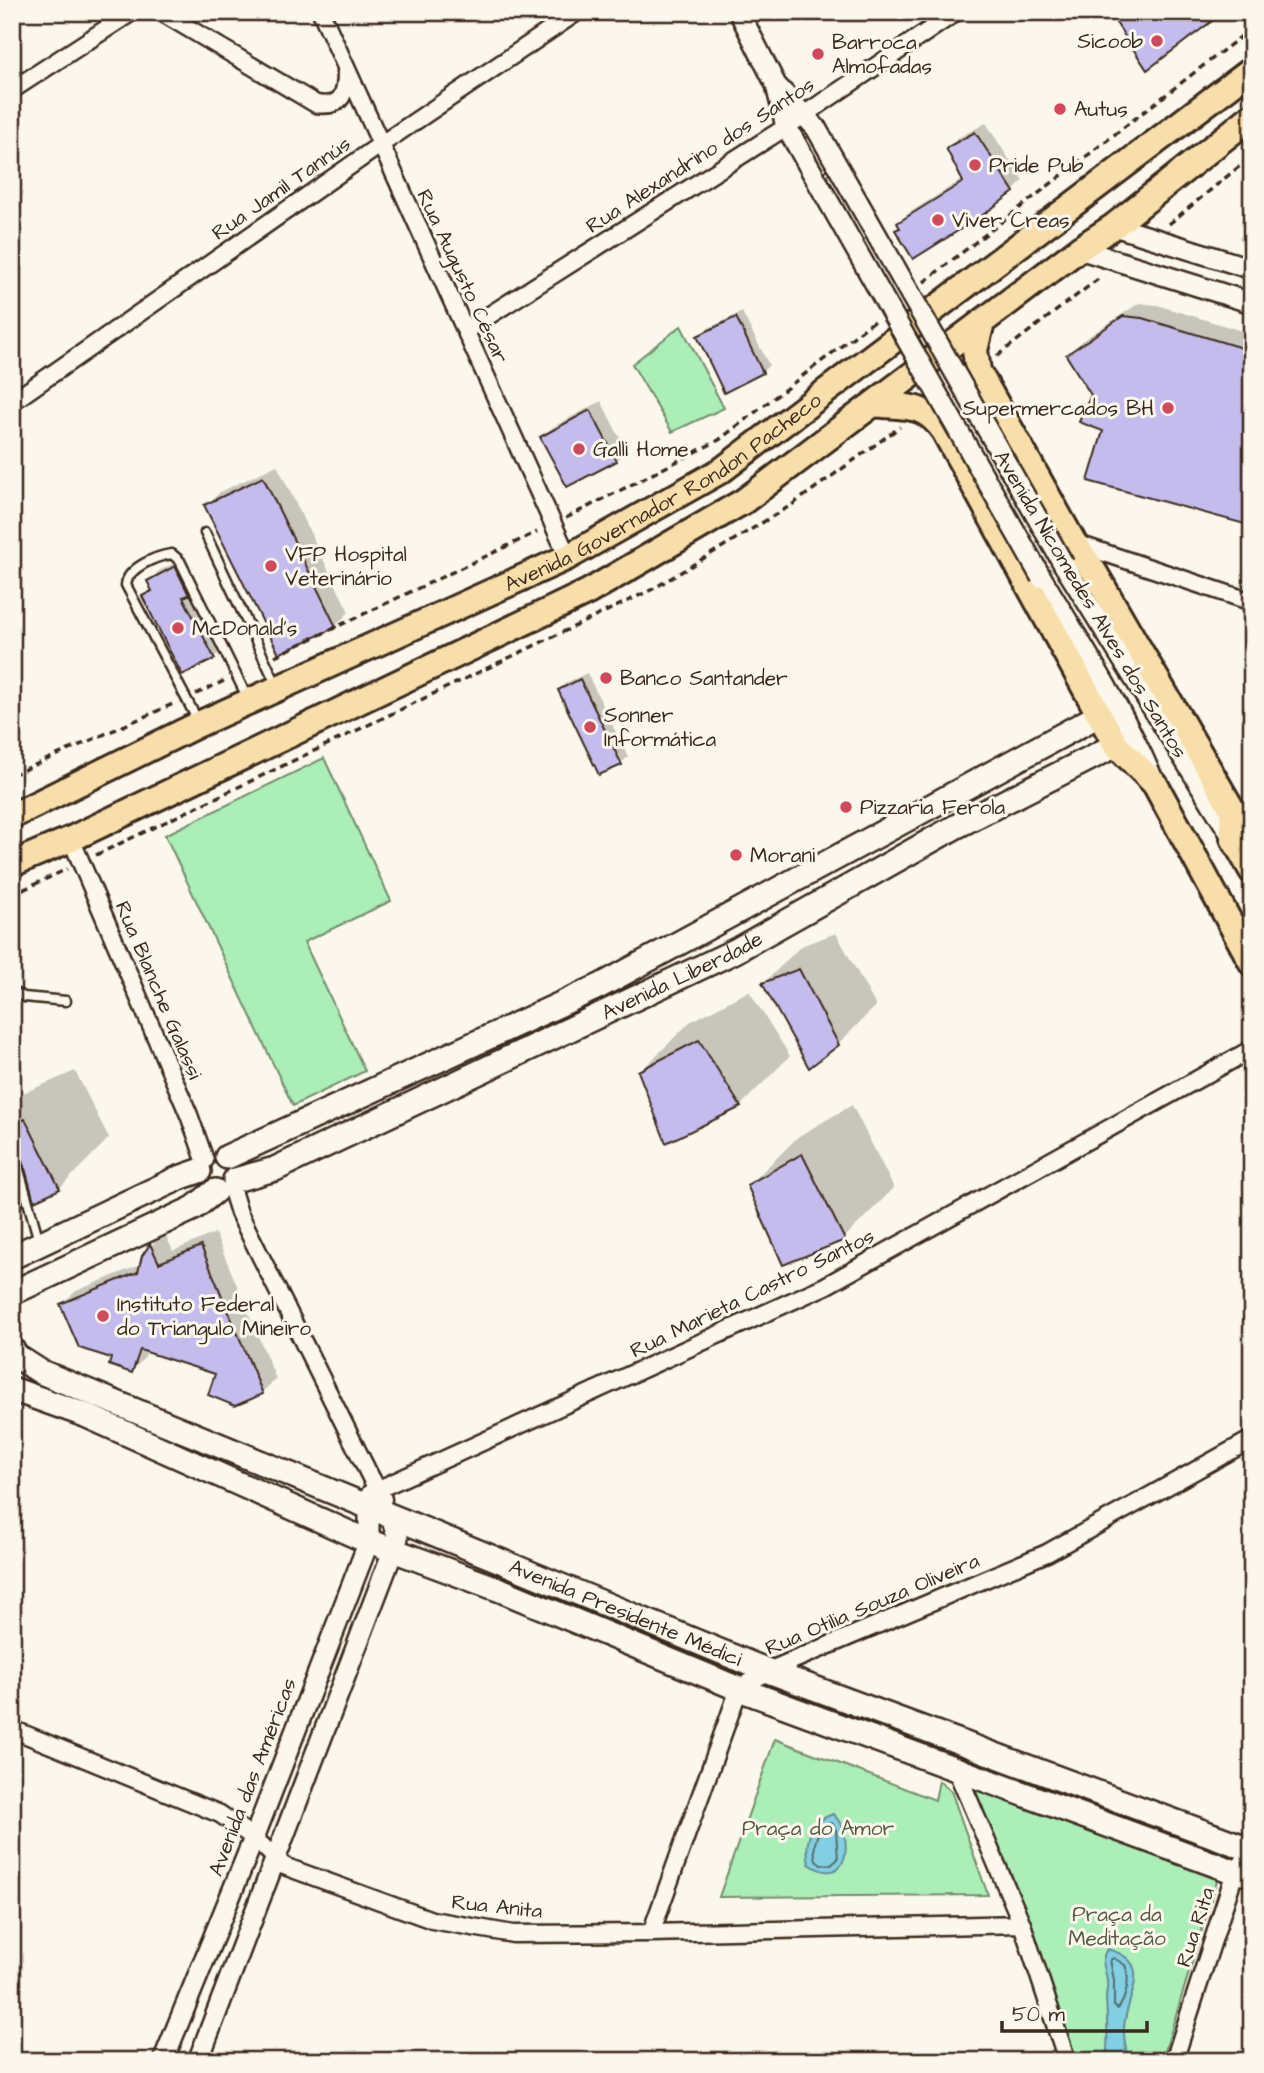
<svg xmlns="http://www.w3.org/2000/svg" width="1264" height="2073" viewBox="0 0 1264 2073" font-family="'Architects Daughter',sans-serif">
<rect width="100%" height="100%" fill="#fbf7ec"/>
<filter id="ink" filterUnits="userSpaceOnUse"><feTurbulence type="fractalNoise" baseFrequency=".0143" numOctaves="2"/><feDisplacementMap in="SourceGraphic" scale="14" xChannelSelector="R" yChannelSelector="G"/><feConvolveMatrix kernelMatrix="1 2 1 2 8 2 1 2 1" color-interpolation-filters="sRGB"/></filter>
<g filter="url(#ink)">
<path fill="#abeeb8" stroke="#738c6b" stroke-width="2" d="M 681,326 L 724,408 L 672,432 L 632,364 Z
M 324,758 L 391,901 L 304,942 L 365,1071 L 293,1106 L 165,835 Z
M 775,1739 L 935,1800 L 939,1781 L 951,1791 L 988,1895 L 719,1897 Z
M 968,1777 L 1218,1877 L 1162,2061 L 1076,2061 L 1031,1922 Z"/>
<path fill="#82cee2" stroke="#668c94" stroke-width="2" d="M 833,1814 C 854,1833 851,1892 809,1864 C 804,1842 810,1821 833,1814 Z
M 1107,1949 C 1156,1962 1127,1993 1124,2027 C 1123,2038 1127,2050 1128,2061 L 1106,2061 C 1109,2039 1107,2020 1106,1998 C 1106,1993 1108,1987 1107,1981 C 1106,1968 1099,1962 1107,1949 Z"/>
<path fill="#0003" d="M 986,123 L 1023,181 L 1013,191 L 901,227 L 899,223 L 909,213 L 963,179 L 948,149 L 958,138 Z
M 1252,225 L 1252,254 L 1239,238 Z
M 1139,303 L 1157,305 L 1252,334 L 1252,525 L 1105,430 L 1093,395 L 1068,355 L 1082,341 Z
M 742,312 L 769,365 L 762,372 L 699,337 L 705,330 Z
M 601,401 L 626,450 L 616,460 L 542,437 L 553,427 Z
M 277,465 L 349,612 L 335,626 L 206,506 L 220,492 Z
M 186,557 L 198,583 L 194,588 L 224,647 L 214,657 L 144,596 L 153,588 L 149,581 L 159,571 Z
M 587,673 L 628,757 L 621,763 L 560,690 L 566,683 Z
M 836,933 L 876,1006 L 838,1044 L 764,983 L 801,946 Z
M 749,991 L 790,1056 L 740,1106 L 640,1072 L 690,1022 Z
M 75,1071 L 109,1138 L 60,1188 L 36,1198 L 34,1192 L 21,1204 L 12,1208 L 12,1098 Z
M 852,1105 L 894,1188 L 844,1238 L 749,1185 L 799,1136 Z
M 164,1232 L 173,1251 L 215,1233 L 276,1379 L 262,1392 L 235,1404 L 217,1373 L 148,1350 L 145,1357 L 132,1371 L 113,1357 L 62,1304 L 76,1291 L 142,1264 L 143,1257 L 152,1245 Z"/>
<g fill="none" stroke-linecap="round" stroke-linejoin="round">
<path stroke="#576c6c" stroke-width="2" d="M 832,1823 L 836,1830 L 838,1859 L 831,1865 L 821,1864 L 816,1860 C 812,1847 816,1835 824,1824 Z
M 1114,1958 L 1125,1965 C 1131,1977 1126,1999 1118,2009 L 1114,2006 L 1114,1980 L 1110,1960 Z"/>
</g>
<path fill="#c5bcee" stroke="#3b2a1e" stroke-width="2" d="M 1109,12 L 1224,12 L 1147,70 Z
M 975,132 L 1014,192 L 980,217 L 913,259 L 895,230 L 900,228 L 897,223 L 963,182 L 946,148 Z
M 1123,316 L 1142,318 L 1252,351 L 1252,526 L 1088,481 L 1103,431 L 1079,422 L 1091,395 L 1066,355 Z
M 736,317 L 763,373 L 724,393 L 697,336 Z
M 590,410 L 617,461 L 567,487 L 540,437 Z
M 263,477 L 336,627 L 279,654 L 204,505 Z
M 175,566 L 189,595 L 183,597 L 215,659 L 182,675 L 142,596 L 152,591 L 147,581 Z
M 580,679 L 622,765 L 599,775 L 558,690 Z
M 799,969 L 839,1045 L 809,1068 L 762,983 Z
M 699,1040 L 741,1107 L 666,1143 L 638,1071 Z
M 25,1119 L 60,1189 L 34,1201 L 18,1143 L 12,1139 L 12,1125 Z
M 802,1154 L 845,1240 L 783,1265 L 747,1185 Z
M 12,1170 L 22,1206 L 12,1210 Z
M 150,1244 L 159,1263 L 201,1246 L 263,1394 L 235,1406 L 208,1395 L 215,1374 L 140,1350 L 132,1373 L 109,1365 L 111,1358 L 79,1348 L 60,1304 L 138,1272 L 142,1256 Z"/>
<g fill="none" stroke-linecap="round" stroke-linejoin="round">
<g stroke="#3b2a1e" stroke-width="13">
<path id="service" d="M 205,533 L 277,686
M 198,721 L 126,585 C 127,568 156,556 172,554 L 180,561 L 248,699
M 12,992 L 24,997 L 66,1001
M 12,1145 L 39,1241"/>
</g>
<g stroke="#3b2a1e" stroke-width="21">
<path id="minor" d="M 161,12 L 316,104 C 343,108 346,93 346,71
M 321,12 L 568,557
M 12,90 L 132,12
M 466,330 L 786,127 L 956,12
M 12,402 L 380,145 L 577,12
M 1075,543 L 1252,602
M 71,839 L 189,1115 L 205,1160
M 231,1187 L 239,1213 L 370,1476 L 383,1499
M 370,1493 L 825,1286 L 1252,1049
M 12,1729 L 220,1814 L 254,1838 L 284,1866 L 432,1920 L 513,1934 L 651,1933 L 1022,1924
M 955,1767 L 1022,1924 L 1067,2061
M 651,1933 L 739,1689 L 768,1671 L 1047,1553 L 1252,1439
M 1174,2061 L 1235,1872 L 1252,1851"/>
</g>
<g stroke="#3b2a1e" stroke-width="24">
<path id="tertiary" d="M 739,12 L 776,85 L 786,127 L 795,142
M 776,85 L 816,128
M 1114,226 L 1252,269
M 1079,249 L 1252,303
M 1064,565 L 1233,838 L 1252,833
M 1041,577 C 1080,642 1121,706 1151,775
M 163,2061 L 254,1838 L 369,1541 L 369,1507
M 198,2061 L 398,1538 L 390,1514"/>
</g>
<g stroke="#3b2a1e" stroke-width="28">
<g id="secondary">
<path d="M 227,1157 L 600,986 L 1099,715"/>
<path id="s1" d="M 235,1180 L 275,1169 L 735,951 L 955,827 L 1116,745"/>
<path d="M 12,1257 L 179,1178 L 199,1171"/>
<path d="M 12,1293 L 194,1208 L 215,1191"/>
<path id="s2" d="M 12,1349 L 16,1356 L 41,1372 L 768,1671 L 1252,1850"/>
<path d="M 12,1389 L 85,1415 L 358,1537 L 503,1591 L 739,1689 L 1235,1872 L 1252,1874"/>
</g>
</g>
<g stroke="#3b2a1e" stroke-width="30">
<g id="primary">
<path d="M 982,322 L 975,350 L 978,371 L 1074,543 L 1095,573 L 1232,809 L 1233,838 L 1252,871"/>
<path d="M 874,404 C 906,408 923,402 944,431 L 1116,745 L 1155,784 L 1252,963"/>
<path id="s3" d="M 12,816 L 199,724 L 568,557 L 722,470 L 1252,69"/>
<path d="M 12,864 L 71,839 L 588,592 L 744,501 L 1079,249 L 1114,226 L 1252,116"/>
</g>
</g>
<path stroke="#3b2a1e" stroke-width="3.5" stroke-dasharray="7 5" stroke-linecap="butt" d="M 1169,224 L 1252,156
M 924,282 L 1252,28
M 997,356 L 1102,276
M 566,518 L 719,440 L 874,321
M 275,656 L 537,532
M 196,694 L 224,681
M 12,775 L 173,704
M 96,855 L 653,589 L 793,504 L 900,427
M 12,895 L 67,869"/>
<use href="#service" stroke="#fbf7ec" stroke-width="8"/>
<use href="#minor" stroke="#fbf7ec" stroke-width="16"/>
<use href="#tertiary" stroke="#fbf7ec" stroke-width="19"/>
<use href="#secondary" stroke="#fbf7ec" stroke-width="23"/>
<use href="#primary" stroke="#f8deab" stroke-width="24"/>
<g stroke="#3b2a1e" stroke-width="24" stroke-linecap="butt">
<path id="tertiary-bridge" d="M 816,128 L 1064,565
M 795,142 L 1041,577"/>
</g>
<use href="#tertiary-bridge" stroke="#fbf7ec" stroke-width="19"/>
</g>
</g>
<g fill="#d1495b" stroke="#fbf7ec" stroke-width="2.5">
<circle cx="1157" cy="41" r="7"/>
<circle cx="818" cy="54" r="7"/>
<circle cx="1060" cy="109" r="7"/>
<circle cx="975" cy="165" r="7"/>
<circle cx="938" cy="220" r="7"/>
<circle cx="1168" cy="408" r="7"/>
<circle cx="579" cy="449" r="7"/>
<circle cx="271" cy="566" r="7"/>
<circle cx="178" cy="628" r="7"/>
<circle cx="606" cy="678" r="7"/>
<circle cx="590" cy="727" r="7"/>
<circle cx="846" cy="807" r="7"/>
<circle cx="736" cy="855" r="7"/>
<circle cx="103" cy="1316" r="7"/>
</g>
<g text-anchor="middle" stroke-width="6" stroke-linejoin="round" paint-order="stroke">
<g font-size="21" fill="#3b2a1e" stroke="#fbf7ec" text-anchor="start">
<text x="1143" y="48" text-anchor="end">Sicoob</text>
<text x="832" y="49">Barroca<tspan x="832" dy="24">Almofadas</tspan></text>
<text x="1074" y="116">Autus</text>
<text x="989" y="172">Pride Pub</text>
<text x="952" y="227">Viver Creas</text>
<text x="1154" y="415" text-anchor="end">Supermercados BH</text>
<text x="593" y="456">Galli Home</text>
<text x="285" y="561">VFP Hospital<tspan x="285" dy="24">Veterinário</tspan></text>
<text x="192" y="635">McDonald's</text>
<text x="620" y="685">Banco Santander</text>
<text x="604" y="722">Sonner<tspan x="604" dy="24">Informática</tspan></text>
<text x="860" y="814">Pizzaria Ferola</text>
<text x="750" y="862">Morani</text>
<text x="117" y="1311">Instituto Federal<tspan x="117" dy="24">do Triangulo Mineiro</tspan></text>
</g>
<g font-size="21" fill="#3b2a1e" stroke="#fbf7ec">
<text transform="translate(700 155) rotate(-33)" y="7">Rua Alexandrino dos Santos</text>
<text transform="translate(281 188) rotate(-35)" y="7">Rua Jamil Tannús</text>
<text transform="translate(463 276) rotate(65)" y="7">Rua Augusto César</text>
<text dy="7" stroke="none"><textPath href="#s3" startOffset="728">Avenida Governador Rondon Pacheco</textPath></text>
<text transform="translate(1091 604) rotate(59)" y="7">Avenida Nicomedes Alves dos Santos</text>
<text dy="7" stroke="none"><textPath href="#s1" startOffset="492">Avenida Liberdade</textPath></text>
<text transform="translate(159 990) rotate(67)" y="7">Rua Blanche Galassi</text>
<text transform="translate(752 1293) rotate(-26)" y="7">Rua Marieta Castro Santos</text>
<text transform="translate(872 1604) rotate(-23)" y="7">Rua Otilia Souza Oliveira</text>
<text dy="7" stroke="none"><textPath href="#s2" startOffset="670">Avenida Presidente Médici</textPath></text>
<text transform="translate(252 1777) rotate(-69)" y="7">Avenida das Américas</text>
<text transform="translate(497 1906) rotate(6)" y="7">Rua Anita</text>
<text transform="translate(1195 1927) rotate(-72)" y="7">Rua Rita</text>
</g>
<g font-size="21" fill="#575b44" stroke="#fbf7ec">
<text x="818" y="1835">Praça do Amor</text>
<text x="1117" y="1921">Praça da<tspan x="1117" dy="24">Meditação</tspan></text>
</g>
</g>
<rect width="1264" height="2073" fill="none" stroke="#fbf7ec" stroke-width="42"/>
<rect x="21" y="21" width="1222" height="2031" fill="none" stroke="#3b2a1e" stroke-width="2.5" filter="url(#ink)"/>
<path d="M1002 2021v10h145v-10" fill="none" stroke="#3b2a1e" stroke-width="3.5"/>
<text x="1012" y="2021" font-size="21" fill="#3b2a1e" stroke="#fbf7ec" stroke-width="5" paint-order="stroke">50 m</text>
</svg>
